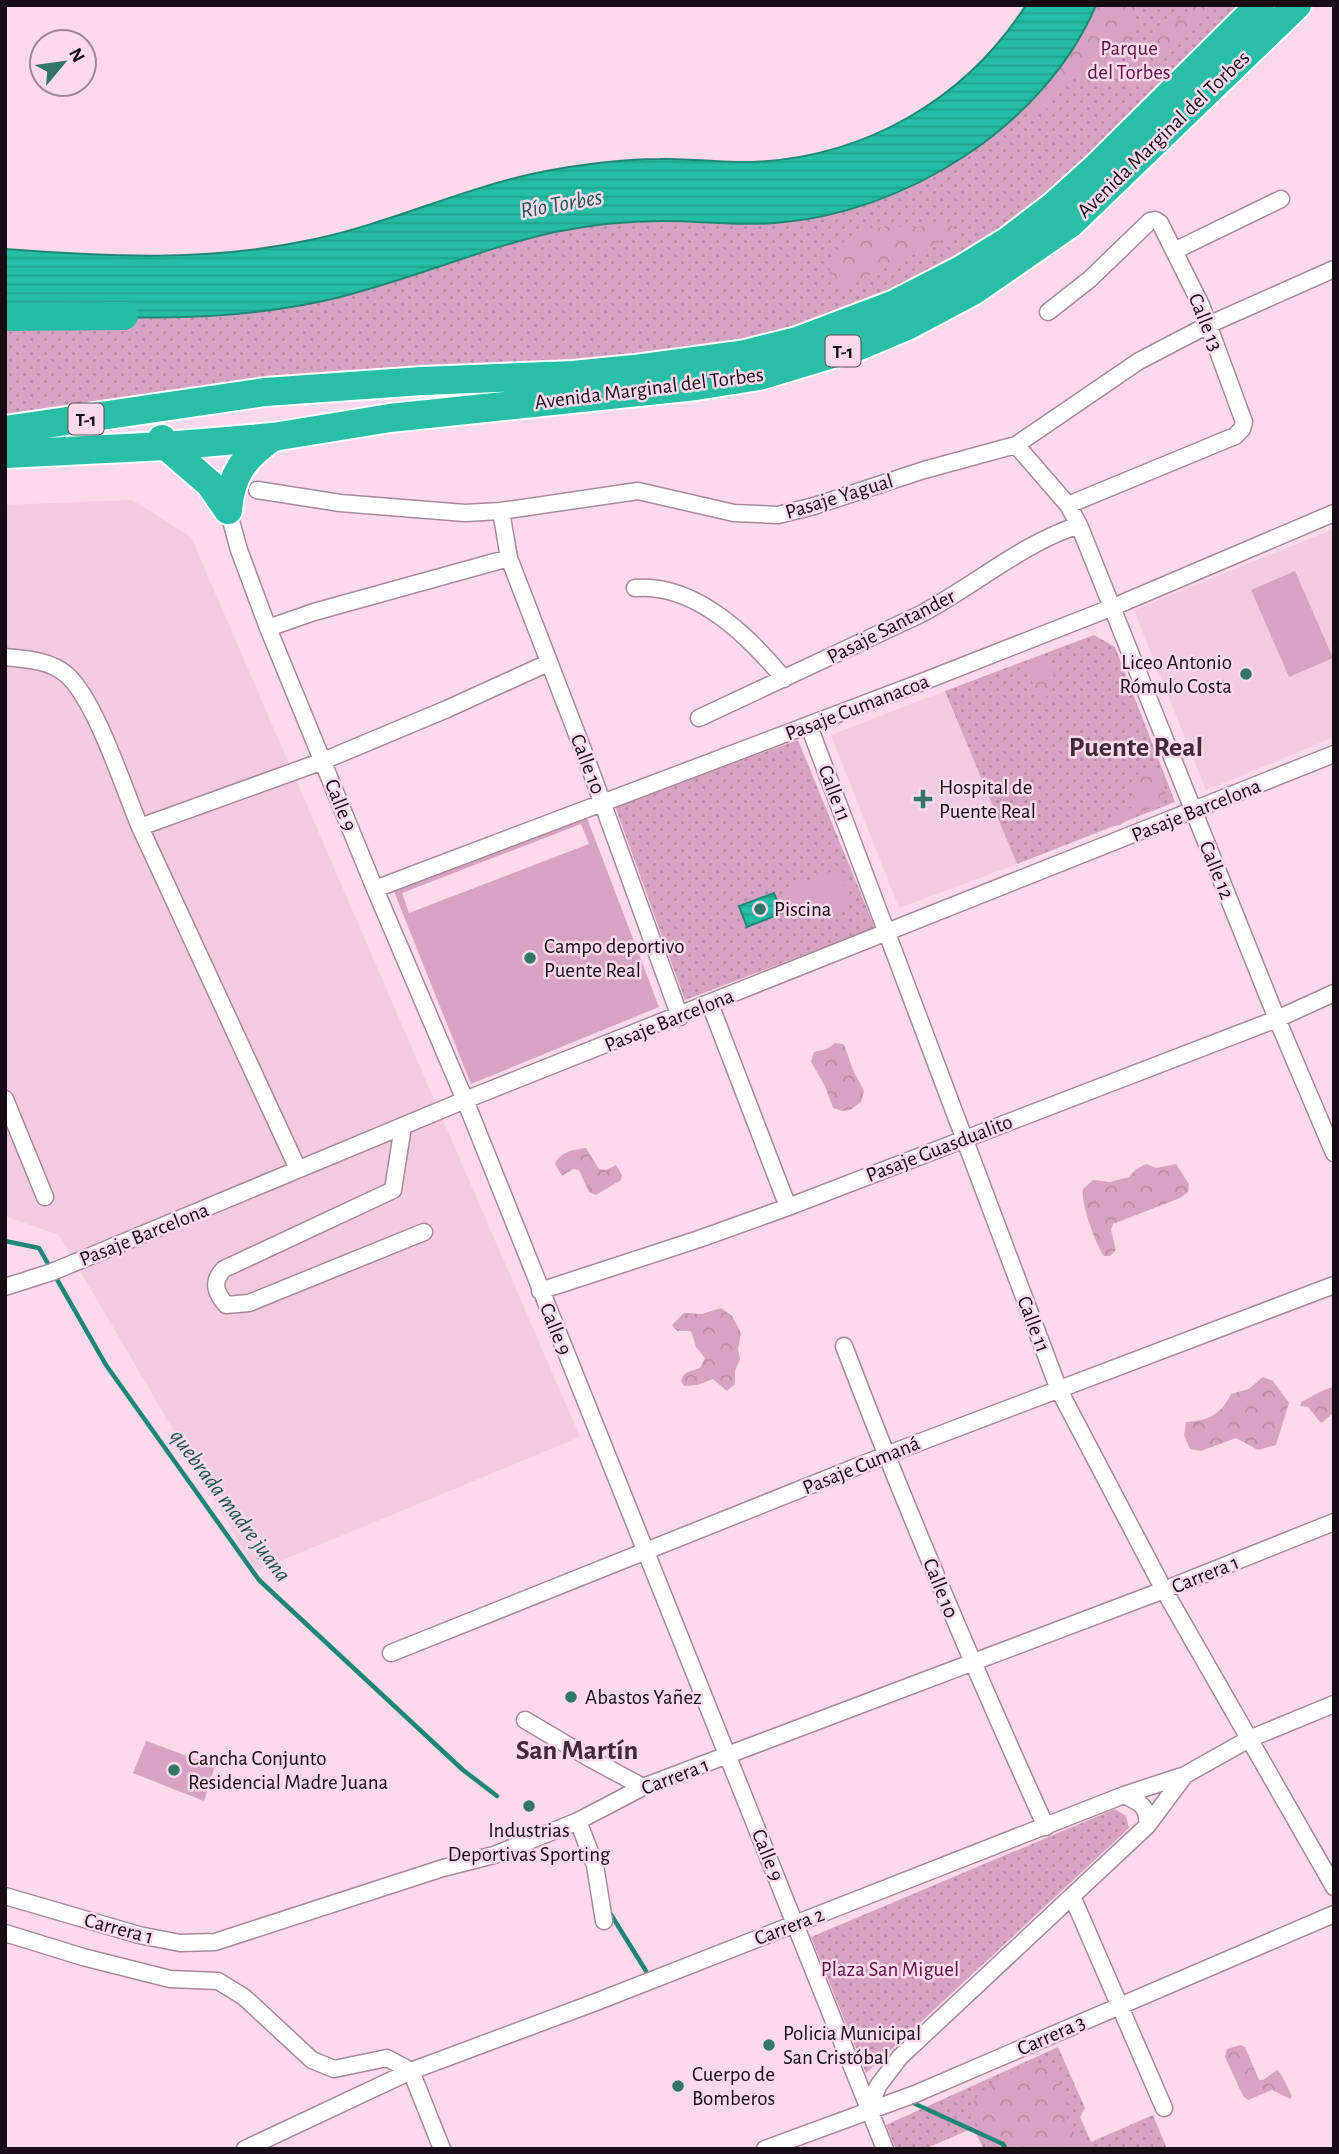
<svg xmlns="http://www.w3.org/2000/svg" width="1339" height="2154" viewBox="0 0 1339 2154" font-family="'Alegreya Sans',sans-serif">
<defs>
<pattern id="green-dots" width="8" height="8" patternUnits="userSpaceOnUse" patternTransform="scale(1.75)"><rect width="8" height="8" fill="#d7a3c2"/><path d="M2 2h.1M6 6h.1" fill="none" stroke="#b88ba6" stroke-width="1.8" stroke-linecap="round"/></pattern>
<pattern id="forest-crowns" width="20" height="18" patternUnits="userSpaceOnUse" patternTransform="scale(1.75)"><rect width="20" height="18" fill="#d7a3c2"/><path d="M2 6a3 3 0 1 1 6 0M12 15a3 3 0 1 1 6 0" fill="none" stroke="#b88ba6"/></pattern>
<pattern id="water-rules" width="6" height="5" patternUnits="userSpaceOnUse" patternTransform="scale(1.75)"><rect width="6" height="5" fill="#24bca4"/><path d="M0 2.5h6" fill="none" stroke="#20a08c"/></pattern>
</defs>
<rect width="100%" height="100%" fill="#fad9eb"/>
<path fill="#f2cae1" d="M 132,500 L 191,537 L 580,1437 L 256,1571 L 59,1235 L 5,1216 L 5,505 Z
M 1334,529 L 1334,737 L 1206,790 L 1134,610 Z
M 945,691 L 1017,864 L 899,908 L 831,735 Z"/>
<path fill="url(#green-dots)" d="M 1096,5 L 1260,5 L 1055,205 L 797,341 L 5,430 L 5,311 C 117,319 218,323 328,300 C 417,281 500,239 590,226 C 613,223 637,221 660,221 C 682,221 703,224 725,224 C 791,223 854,215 914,186 C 954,166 994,140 1024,107 C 1049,80 1069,47 1091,17 Z
M 1094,635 L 1115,647 L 1175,802 L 1017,864 L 945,691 Z
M 798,740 L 875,928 L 685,1000 L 615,806 Z
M 1115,1809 L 1126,1816 L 1129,1828 L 866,2073 L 811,1937 Z
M 1058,2047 L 1085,2108 L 1080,2117 L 1091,2142 L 1153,2115 L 1167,2149 L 984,2149 L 973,2128 L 925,2149 L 896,2149 L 886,2125 Z"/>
<path fill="url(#forest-crowns)" d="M 1096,5 L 1138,5 C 1134,32 1122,61 1095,72 C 1085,75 1072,77 1064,84 C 1054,94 1047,128 1025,106 C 1053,76 1080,44 1096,5 Z
M 1191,5 L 1219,5 L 1171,52 L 1160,57 L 1152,48 C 1159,26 1181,23 1191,5 Z
M 944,223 L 949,223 L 953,227 L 949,237 L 896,263 L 846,286 L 832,284 C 827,274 829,267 834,257 C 852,220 883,228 916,227 C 926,227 934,224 944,223 Z
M 1039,660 L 1050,661 C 1057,672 1054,693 1044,699 L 1036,693 L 1029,672 L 1032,665 Z
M 1147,768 L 1155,770 C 1163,780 1169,793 1163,806 L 1143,810 L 1120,825 L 1107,827 L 1103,821 L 1133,807 L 1134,777 Z
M 835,1043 L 843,1044 L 845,1047 L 853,1070 L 864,1091 L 861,1102 L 850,1110 L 842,1111 L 833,1108 L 825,1086 L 811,1062 L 814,1052 L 827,1049 Z
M 586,1148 L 599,1169 L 606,1170 L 616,1165 L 622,1175 L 621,1180 L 596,1195 L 589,1192 L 579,1170 L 573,1169 L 562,1176 L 555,1164 C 559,1153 574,1149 586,1148 Z
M 1146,1164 L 1156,1168 L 1176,1164 L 1189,1184 L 1188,1192 L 1180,1198 L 1113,1224 L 1111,1230 L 1116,1250 L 1110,1256 L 1104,1256 C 1096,1246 1080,1201 1083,1189 L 1093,1180 L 1110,1182 L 1129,1177 L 1136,1169 Z
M 721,1308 L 732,1316 L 741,1333 L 738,1349 L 740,1359 L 735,1371 L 735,1384 L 727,1391 L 713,1379 L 698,1385 L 684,1386 L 681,1381 C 683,1371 692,1371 700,1368 L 705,1358 L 696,1347 L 691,1331 L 677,1331 L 672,1325 L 684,1313 L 702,1314 Z
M 1263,1377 L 1273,1381 L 1289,1403 L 1276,1445 L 1258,1450 L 1236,1438 L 1201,1451 L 1190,1449 L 1184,1435 L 1186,1422 C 1209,1421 1221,1414 1231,1394 L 1249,1389 Z
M 1334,1387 L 1334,1412 L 1323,1422 L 1320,1422 L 1308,1407 L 1300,1406 L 1301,1402 C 1312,1397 1322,1389 1334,1387 Z
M 1240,2045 L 1245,2047 L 1259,2080 L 1263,2080 L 1277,2070 L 1282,2076 L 1292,2096 L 1290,2099 L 1272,2090 L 1248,2100 L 1243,2096 L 1225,2057 L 1227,2049 Z
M 1030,2062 C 1065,2067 1060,2090 1067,2117 C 1069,2127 1075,2135 1079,2143 L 1102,2147 L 1118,2146 L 1122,2149 L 995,2149 L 969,2114 L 969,2107 L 985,2087 Z"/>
<path fill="#d7a3c2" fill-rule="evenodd" d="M 1295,571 L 1333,658 L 1289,677 L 1251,590 Z
M 587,818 L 659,1007 L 471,1084 L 393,889 ZM 581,824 L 589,844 L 409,913 L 402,893 Z
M 838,869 L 851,902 L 798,923 L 785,890 Z
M 146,1741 L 215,1766 L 204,1801 L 133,1773 Z"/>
<path fill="url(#water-rules)" stroke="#208778" stroke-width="2" d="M 1026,5 L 1096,5 C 1045,126 904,214 775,223 C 737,226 700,221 662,221 C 626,221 590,225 555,232 C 479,249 408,281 332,299 C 224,324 115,319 5,311 L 5,249 C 112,257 210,262 315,239 C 394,222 467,186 546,171 C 584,164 622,159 660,159 C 691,158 722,163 753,162 C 865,157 965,100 1026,5 Z
M 774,893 L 782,913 L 747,927 L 739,906 Z"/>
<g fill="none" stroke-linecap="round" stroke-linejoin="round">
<path stroke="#208778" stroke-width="4.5" d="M 5,1241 L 39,1248 L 106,1365 L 259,1580 L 463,1770 L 497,1796
M 610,1913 L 646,1971
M 911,2102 L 1003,2144 L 1006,2149"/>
<path stroke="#24bca4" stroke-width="28" d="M 5,317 L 124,316"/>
<g stroke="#a88a9b" stroke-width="19">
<path id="street" d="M 1174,251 L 1281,199
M 1048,312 L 1090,279 L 1150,221 L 1155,220 L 1160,223 L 1201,305 L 1244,422 L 1242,429 L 1235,436 L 1068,505
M 1016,445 L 1068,505 L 1079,525 L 1277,1019 L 1334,1153
M 257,490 L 340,503 L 465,513 L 501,511 L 638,491 L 734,513 L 778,515 L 814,506 L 924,470 L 1016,445 L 1139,361 L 1208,325 L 1334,269
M 228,510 L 239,550 L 268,628 L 375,889 L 465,1100 L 885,2149
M 501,511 L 509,558 L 588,763 L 680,1017
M 635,588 C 695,583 749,636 784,679
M 268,628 L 314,612 L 509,558
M 5,657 C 26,659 50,660 67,675 C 96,701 124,789 140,827 L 323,761 L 447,709 L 548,663
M 699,718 L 921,614 C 974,586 1021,544 1079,525
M 809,726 L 1059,1390 L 1164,1590 L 1334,1887
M 140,827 L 298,1169
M 375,889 L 922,682 L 1113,607 L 1334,513
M 710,1004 L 788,1207
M 5,1099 L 45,1197
M 403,1126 L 393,1190 L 224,1269 C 211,1282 216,1293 226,1305 L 249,1303 L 424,1232
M 5,1287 L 52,1272 L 465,1100 L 1334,754
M 540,1291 L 699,1239 L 788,1207 L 1277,1019 L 1334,993
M 844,1346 C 906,1509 974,1668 1046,1827
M 391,1653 L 886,1455 L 1334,1285
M 525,1720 L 591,1759 L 643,1787
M 1124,1795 C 1141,1803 1149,1807 1147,1826
M 578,1821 L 595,1865 L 604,1921
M 5,1896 L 139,1935 L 180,1943 L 215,1942 L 443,1868 L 494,1855 L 578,1821 L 643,1787 L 1164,1590 L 1334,1522
M 1072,1896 L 1164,2108
M 5,1933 L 83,1957 L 170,1979 L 218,1981 L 244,1997 L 312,2060 L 334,2069 L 387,2058 L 411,2071
M 411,2071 L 442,2149
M 869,2109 L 878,2086 L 900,2057 L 1147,1826 L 1185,1775
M 245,2149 L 411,2071 L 596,2002 L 1124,1795 L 1185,1775 L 1249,1739 L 1334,1704
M 765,2149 L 915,2094 L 1334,1914"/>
</g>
<g stroke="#fff" stroke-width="32">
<path id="highway" d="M 5,430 L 265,392 L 422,381 L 573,375 L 634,369 L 745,354 L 797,341 L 895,304 L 961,270 L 1008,241 L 1055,205 L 1096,168 L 1260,5
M 162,439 L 166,446 L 210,484 L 228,510
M 5,454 L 166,446 L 273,437 L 390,418 L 696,386 L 759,376 L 859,346 L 909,325 L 973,291 L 1071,223 L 1297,5
M 228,510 C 231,474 244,457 273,437"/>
</g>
<use href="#street" stroke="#fff" stroke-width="16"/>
<use href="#highway" stroke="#29bea7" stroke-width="28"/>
</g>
<g fill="#327669" stroke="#fad9eb" stroke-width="2.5">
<circle cx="1246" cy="674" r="7"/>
<path d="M919.5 788.5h7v7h7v7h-7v7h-7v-7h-7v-7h7z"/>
<circle cx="760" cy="909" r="7"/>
<circle cx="530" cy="958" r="7"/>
<circle cx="571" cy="1697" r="7"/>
<circle cx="174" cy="1770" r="7"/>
<circle cx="529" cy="1806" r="7"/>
<circle cx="769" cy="2045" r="7"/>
<circle cx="678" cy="2086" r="7"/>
</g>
<g text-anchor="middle" stroke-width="5" stroke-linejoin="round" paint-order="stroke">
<g fill="#fad9eb" stroke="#5b4a54" stroke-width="2">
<rect x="825.5" y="335.5" width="35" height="31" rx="5"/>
<rect x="68.5" y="403.5" width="35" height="31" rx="5"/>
</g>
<g font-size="19" font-weight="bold" fill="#170c13">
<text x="843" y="358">T-1</text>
<text x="86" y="426">T-1</text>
</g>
<g font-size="21" fill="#5e1147" stroke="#fad9eb">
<text x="1129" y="55">Parque<tspan x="1129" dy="24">del Torbes</tspan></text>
<text x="890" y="1976">Plaza San Miguel</text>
</g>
<g font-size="21" fill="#170c13" stroke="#fad9eb">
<text transform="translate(1163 134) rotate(-44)" y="7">Avenida Marginal del Torbes</text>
<text transform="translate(1206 322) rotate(68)" y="7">Calle 13</text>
<text transform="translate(649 388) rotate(-7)" y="7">Avenida Marginal del Torbes</text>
<text transform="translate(839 496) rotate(-17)" y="7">Pasaje Yagual</text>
<text transform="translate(891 626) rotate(-27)" y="7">Pasaje Santander</text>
<text transform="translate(857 707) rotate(-21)" y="7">Pasaje Cumanacoa</text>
<text transform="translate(588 764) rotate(69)" y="7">Calle 10</text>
<text transform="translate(835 793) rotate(69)" y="7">Calle 11</text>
<text transform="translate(341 805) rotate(68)" y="7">Calle 9</text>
<text transform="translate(1196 810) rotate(-22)" y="7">Pasaje Barcelona</text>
<text transform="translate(1217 870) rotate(68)" y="7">Calle 12</text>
<text transform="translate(669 1020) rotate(-22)" y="7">Pasaje Barcelona</text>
<text transform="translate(939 1148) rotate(-21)" y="7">Pasaje Guasdualito</text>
<text transform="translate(144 1234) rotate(-22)" y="7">Pasaje Barcelona</text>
<text transform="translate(1034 1324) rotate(69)" y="7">Calle 11</text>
<text transform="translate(556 1329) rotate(68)" y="7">Calle 9</text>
<text transform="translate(861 1465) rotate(-22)" y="7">Pasaje Cumaná</text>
<text transform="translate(1205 1574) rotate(-22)" y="7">Carrera 1</text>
<text transform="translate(941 1588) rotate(68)" y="7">Calle 10</text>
<text transform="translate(675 1776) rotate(-21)" y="7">Carrera 1</text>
<text transform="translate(768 1855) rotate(68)" y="7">Calle 9</text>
<text transform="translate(789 1926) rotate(-21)" y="7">Carrera 2</text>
<text transform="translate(119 1928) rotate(15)" y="7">Carrera 1</text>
<text transform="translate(1051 2035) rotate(-24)" y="7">Carrera 3</text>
</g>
<g font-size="21" fill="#170c13" stroke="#fad9eb" text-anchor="start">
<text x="1232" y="669" text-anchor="end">Liceo Antonio<tspan x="1232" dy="24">Rómulo Costa</tspan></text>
<text x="939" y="794">Hospital de<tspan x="939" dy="24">Puente Real</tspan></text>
<text x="774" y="916">Piscina</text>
<text x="544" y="953">Campo deportivo<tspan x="544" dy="24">Puente Real</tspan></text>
<text x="585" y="1704">Abastos Yañez</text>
<text x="188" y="1765">Cancha Conjunto<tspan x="188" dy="24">Residencial Madre Juana</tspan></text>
<text x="529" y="1837" text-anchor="middle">Industrias<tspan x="529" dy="24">Deportivas Sporting</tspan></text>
<text x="783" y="2040">Policia Municipal<tspan x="783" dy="24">San Cristóbal</tspan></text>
<text x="692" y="2081">Cuerpo de<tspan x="692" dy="24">Bomberos</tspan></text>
</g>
<g font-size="23" font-style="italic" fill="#1c554b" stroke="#fad9eb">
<text transform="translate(561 203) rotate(-10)" y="8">Río Torbes</text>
<text transform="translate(231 1505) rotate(53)" y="8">quebrada madre juana</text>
</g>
<g font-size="28" font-weight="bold" fill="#432a39" stroke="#fad9eb">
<text x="1136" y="756">Puente Real</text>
<text x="577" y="1759">San Martín</text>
</g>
</g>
<rect width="1339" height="2154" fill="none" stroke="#170c13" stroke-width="14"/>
<g transform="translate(63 63) rotate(61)"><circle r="33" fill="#fad9eb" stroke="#9f8795" stroke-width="2"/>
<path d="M0-5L12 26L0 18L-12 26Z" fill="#327669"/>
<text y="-10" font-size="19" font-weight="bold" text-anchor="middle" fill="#170c13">N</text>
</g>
</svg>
